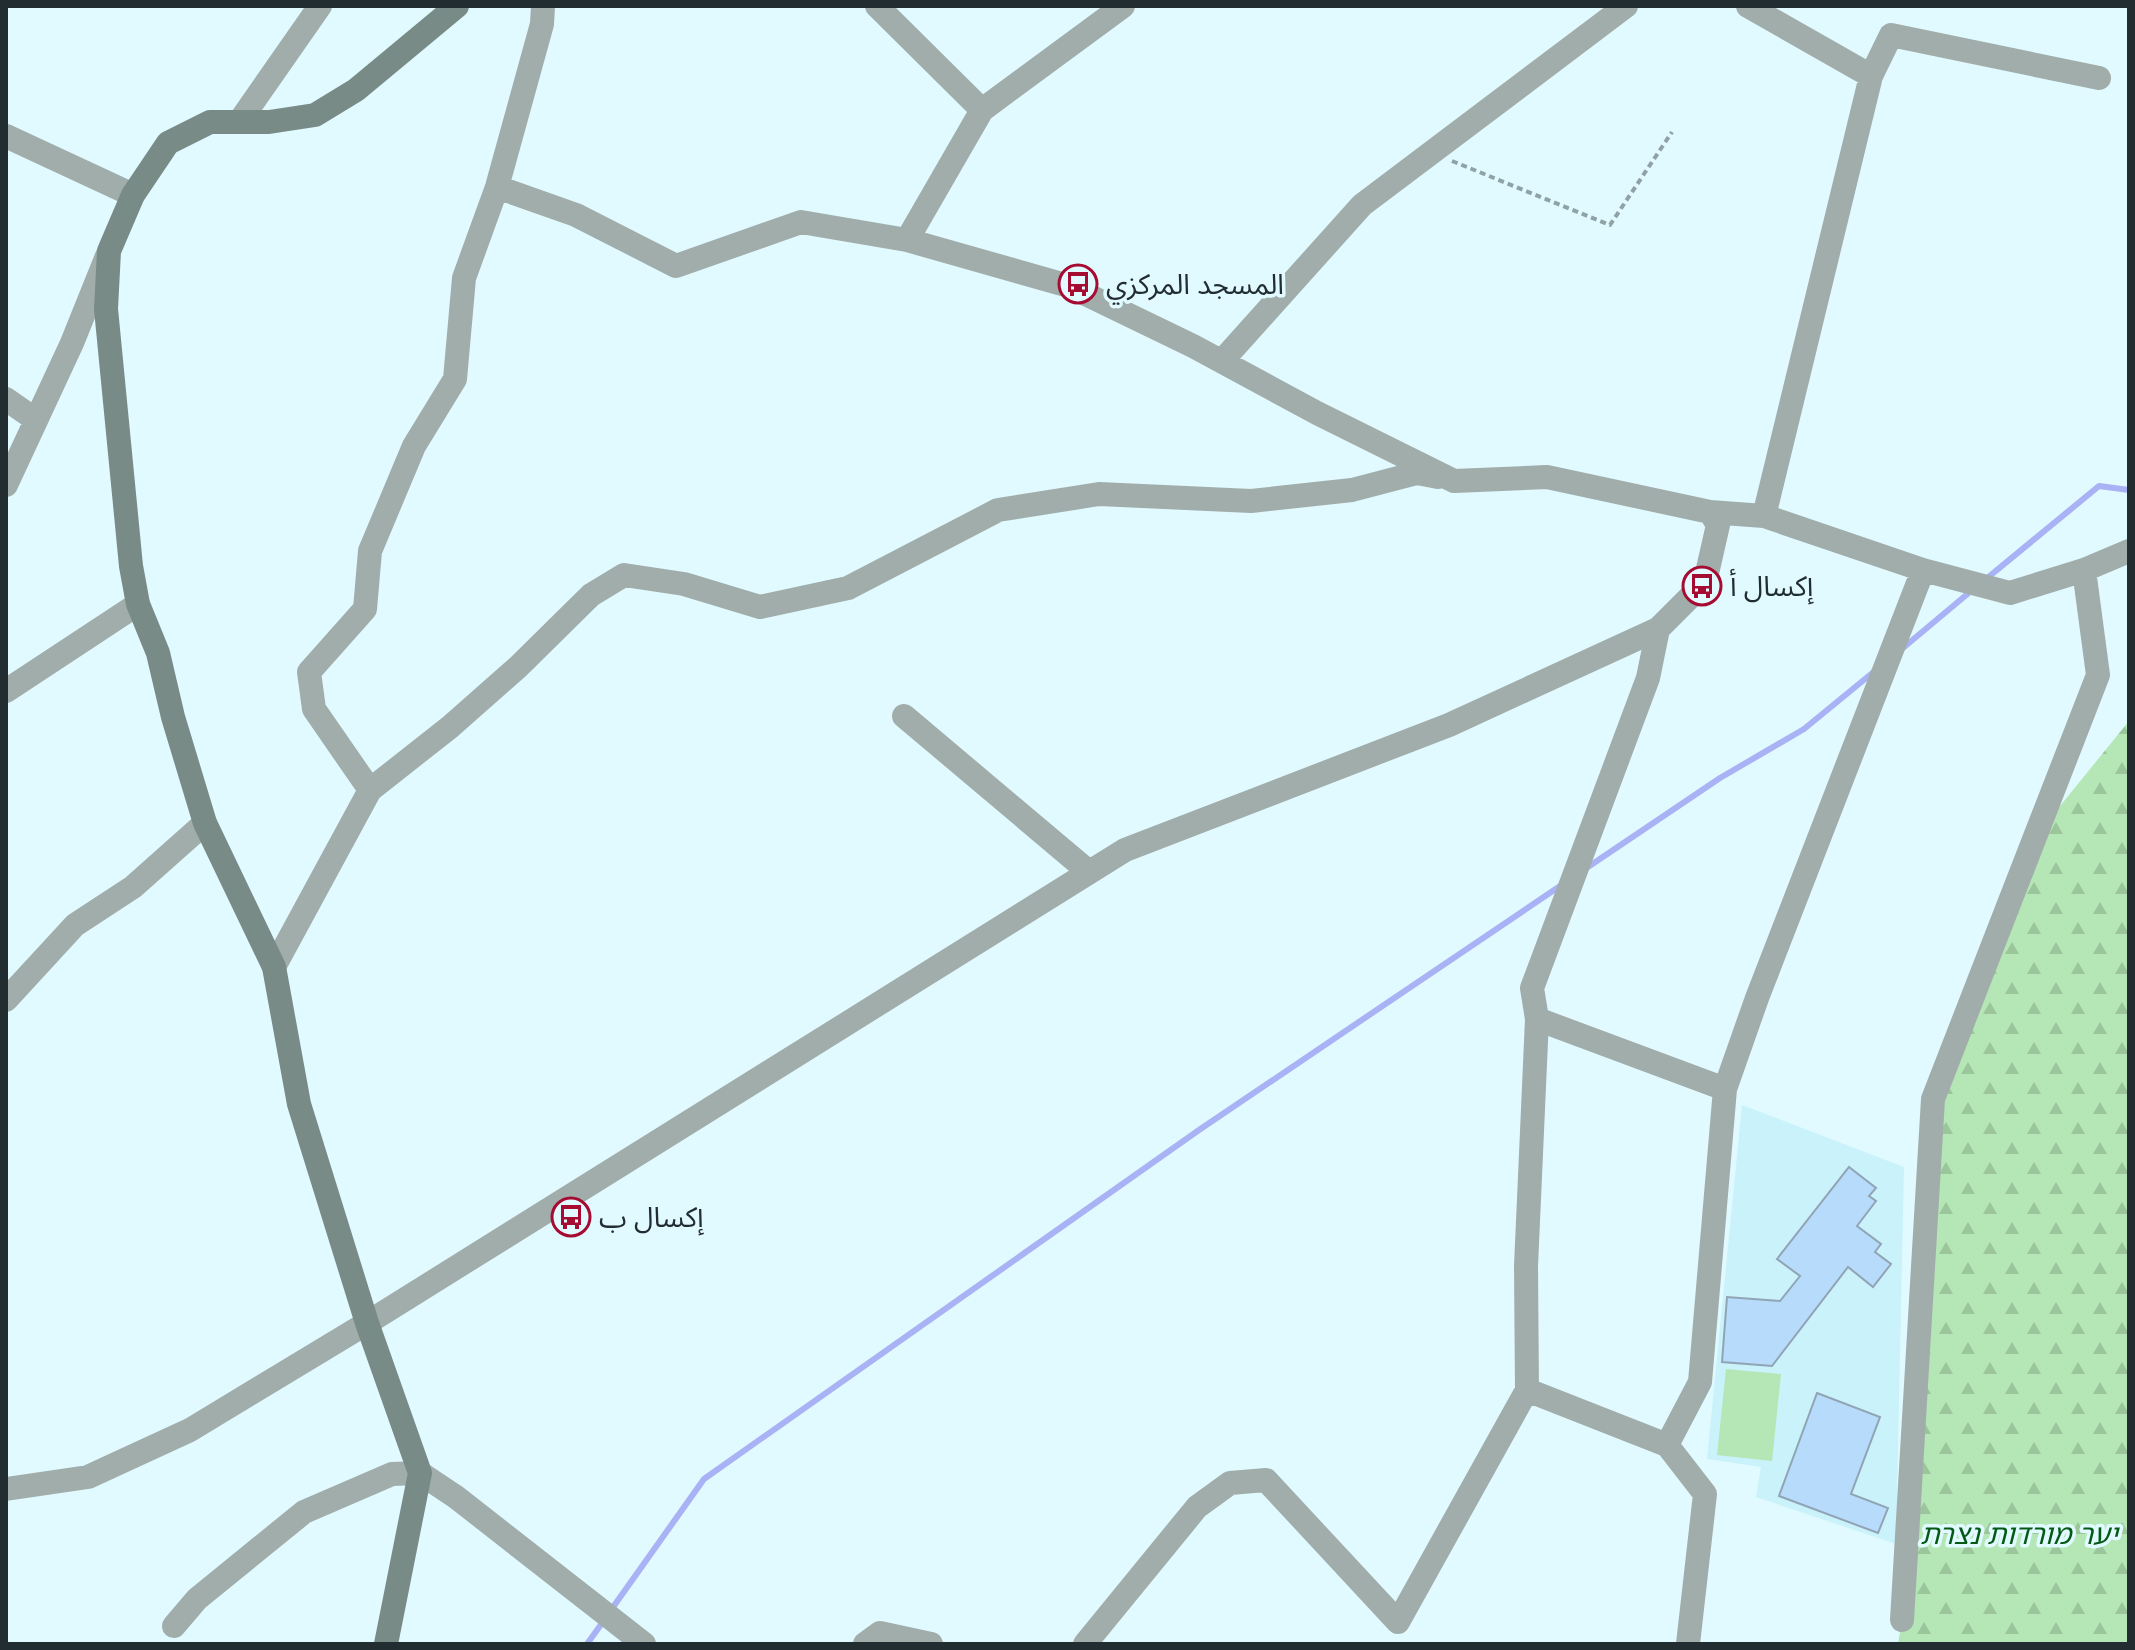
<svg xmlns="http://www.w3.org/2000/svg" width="2135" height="1650" viewBox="0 0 2135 1650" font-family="Georgia,'Noto Sans Arabic','Noto Sans Hebrew',serif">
<defs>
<pattern id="forest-firs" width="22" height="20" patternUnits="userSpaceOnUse" patternTransform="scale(2)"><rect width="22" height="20" fill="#b5e6b5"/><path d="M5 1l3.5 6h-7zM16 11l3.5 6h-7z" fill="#9bc69c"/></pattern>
</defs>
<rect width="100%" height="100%" fill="#e1faff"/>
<path fill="#c9f2fa" d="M 1742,1105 L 1904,1167 L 1896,1544 L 1756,1497 L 1761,1467 L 1707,1459 Z"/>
<path fill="#b5e6b5" d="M 1726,1369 L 1781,1374 L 1772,1461 L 1717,1455 Z"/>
<path fill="url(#forest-firs)" d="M 2129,721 L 2129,1644 L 1898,1644 L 1907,1590 L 1926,1149 L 2013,864 Z"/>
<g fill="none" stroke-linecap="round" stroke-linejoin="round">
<path stroke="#a8b2f5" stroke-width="6" d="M 1986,579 L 2099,486 L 2129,490
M 1903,648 L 1971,591
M 1585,869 L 1720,778 L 1804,729 L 1876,670
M 611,1610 L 704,1479 L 1199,1130 L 1563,884
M 587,1644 L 605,1619"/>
</g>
<path fill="#b7dbfa" stroke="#90a4b5" stroke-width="2" d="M 1849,1167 L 1876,1188 L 1869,1196 L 1876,1201 L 1857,1226 L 1881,1244 L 1875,1252 L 1891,1264 L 1873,1287 L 1848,1267 L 1772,1366 L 1722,1362 L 1727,1297 L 1780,1301 L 1800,1276 L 1777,1259 Z
M 1817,1393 L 1880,1417 L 1851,1494 L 1888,1508 L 1878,1533 L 1779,1496 Z"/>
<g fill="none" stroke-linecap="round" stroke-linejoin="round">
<path stroke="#8fa3a7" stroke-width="4" stroke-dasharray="6 4" stroke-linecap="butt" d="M 1452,161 L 1610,225 L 1672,132"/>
<path stroke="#a1adaa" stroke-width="24" d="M 877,6 L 982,110
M 1748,6 L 1871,76
M 239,122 L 320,6
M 6,136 L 133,195
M 497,187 L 576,215 L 676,266 L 801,222 L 907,240 L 1069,286 L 1193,346 L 1317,413 L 1454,481 L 1547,477 L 1710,512 L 1764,516 L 1923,570 L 2010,593 L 2084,570 L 2129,551
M 907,240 L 982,110 L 1123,6
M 1222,361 L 1362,205 L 1626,6
M 6,399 L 36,420
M 6,485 L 72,343 L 107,256
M 1764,516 L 1871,76 L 1891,35 L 2099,78
M 6,691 L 138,604
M 904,716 L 1089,872
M 370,790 L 450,727 L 518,667 L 591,595 L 624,575 L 684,584 L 760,607 L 848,588 L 998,510 L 1099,494 L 1251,501 L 1352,490 L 1417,473 L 1438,477
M 274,967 L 370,790 L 314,709 L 309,672 L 365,609 L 370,551 L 414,446 L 455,379 L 464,278 L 497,187 L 542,24 L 543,6
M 6,1000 L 75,925 L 133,887 L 205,823
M 1537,1019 L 1725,1089
M 1527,1390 L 1667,1445 L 1705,1494 L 1688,1644
M 1667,1445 L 1700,1382 L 1725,1089 L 1757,998 L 1923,570
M 6,1489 L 88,1477 L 190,1430 L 367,1323 L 1125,850 L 1449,725 L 1658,629 L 1705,582 L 1718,525 L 1710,512
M 1902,1620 L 1933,1099 L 2098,675 L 2084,570
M 174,1626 L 197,1599 L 304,1512 L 392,1474 L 420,1473 L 456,1497 L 644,1644
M 865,1644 L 880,1633 L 931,1644
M 1085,1644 L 1197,1507 L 1230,1483 L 1266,1480 L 1398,1622 L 1527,1390 L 1526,1266 L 1537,1019 L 1532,988 L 1648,678 L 1658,629"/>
<path stroke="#788b86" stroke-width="24" d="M 386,1644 L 420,1473 L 367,1323 L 299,1104 L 274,967 L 205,823 L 173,717 L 158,653 L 138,604 L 131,566 L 106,309 L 109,251 L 133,195 L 168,143 L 210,122 L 269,122 L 315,115 L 356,90 L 457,6"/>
</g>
<defs>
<g id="bus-ring" transform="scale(2)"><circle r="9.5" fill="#e1faff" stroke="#a60c32" stroke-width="1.5"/><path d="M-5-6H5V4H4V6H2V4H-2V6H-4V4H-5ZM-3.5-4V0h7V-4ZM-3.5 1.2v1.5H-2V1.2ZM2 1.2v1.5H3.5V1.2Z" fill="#a60c32"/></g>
</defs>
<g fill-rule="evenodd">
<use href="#bus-ring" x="1078" y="284"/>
<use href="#bus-ring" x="1702" y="586"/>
<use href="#bus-ring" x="571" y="1217"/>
</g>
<g text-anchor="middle" stroke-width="7" stroke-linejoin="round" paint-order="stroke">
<g font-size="28" fill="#212d30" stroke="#e1faff" text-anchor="start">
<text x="1106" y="294">المسجد المركزي</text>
<text x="1730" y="596">إكسال أ</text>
<text x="599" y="1227">إكسال ب</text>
</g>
<g font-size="28" font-style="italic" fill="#045a15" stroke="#e1faff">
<text x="2019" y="1544">יער מורדות נצרת</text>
</g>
</g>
<rect width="2135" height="1650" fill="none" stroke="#212d30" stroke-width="16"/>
</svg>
